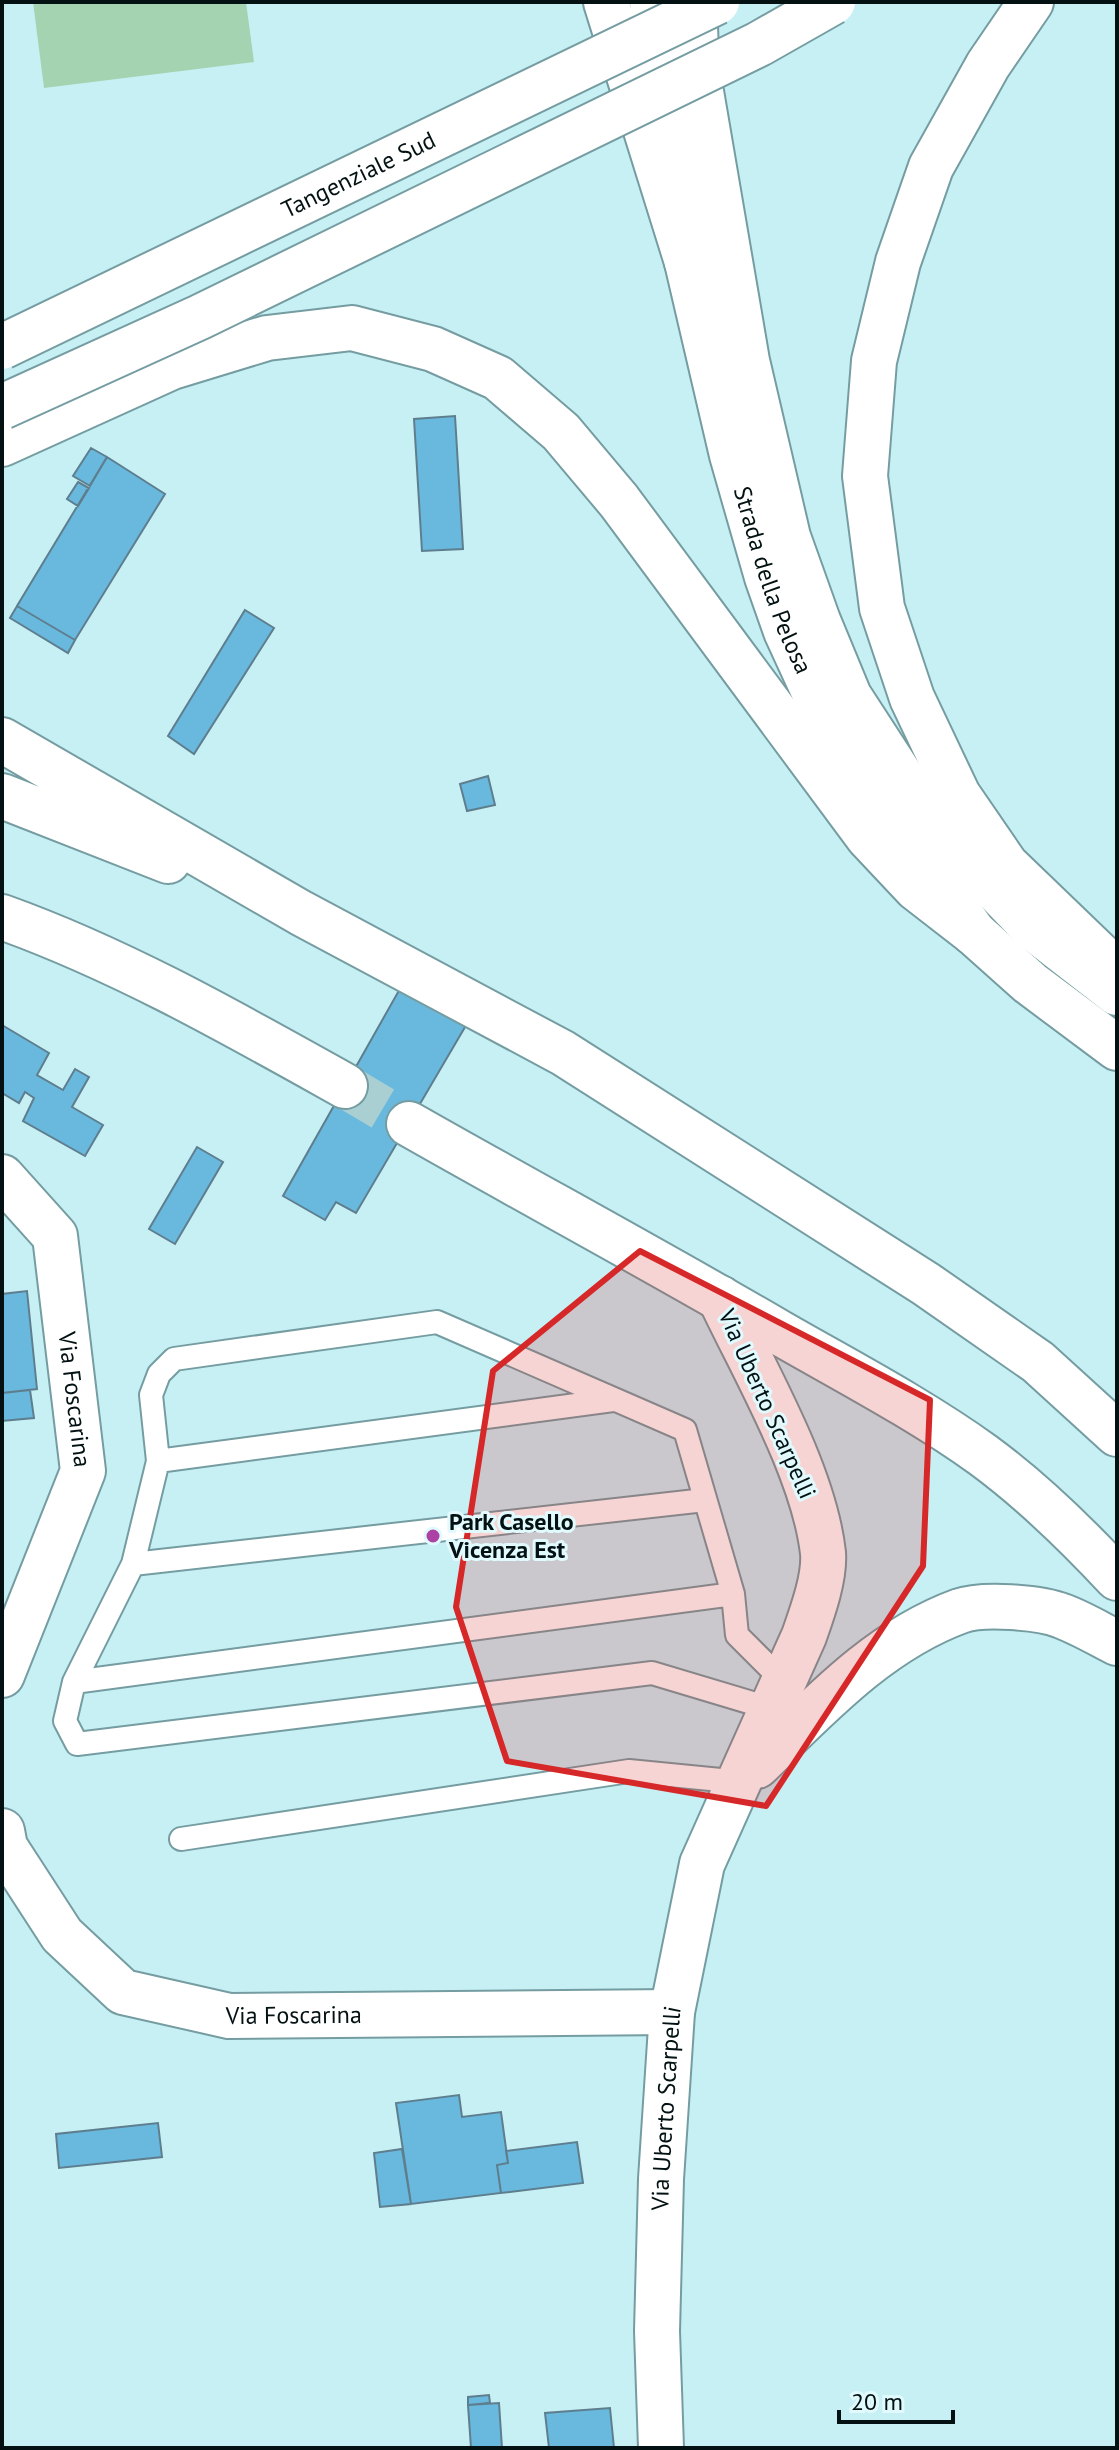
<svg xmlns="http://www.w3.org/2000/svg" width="1119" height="2450" viewBox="0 0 1119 2450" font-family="'PT Sans',sans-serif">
<rect width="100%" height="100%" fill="#c7f0f5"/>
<path fill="#a4d3b2" d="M 33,2 L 246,2 L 254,62 L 44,88 Z"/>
<path fill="#69b9de" stroke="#5e7e8e" stroke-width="2" d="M 455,416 L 463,549 L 422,551 L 414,419 Z
M 91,448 L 107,457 L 90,486 L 73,476 Z
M 107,457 L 165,494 L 75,640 L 17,606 Z
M 78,482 L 89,488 L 78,506 L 67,499 Z
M 17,606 L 75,640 L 68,653 L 10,618 Z
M 245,610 L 274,628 L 194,754 L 168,736 Z
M 488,776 L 495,805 L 467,811 L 460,784 Z
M 419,955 L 485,993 L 356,1213 L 336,1202 L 325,1220 L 283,1196 Z
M 2,1025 L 49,1053 L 37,1075 L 63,1090 L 75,1069 L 89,1077 L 72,1107 L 103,1125 L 85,1156 L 23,1121 L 34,1098 L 25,1092 L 19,1103 L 2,1093 Z
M 197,1147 L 223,1162 L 175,1244 L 149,1229 Z
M 27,1291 L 37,1389 L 2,1393 L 2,1294 Z
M 30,1390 L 34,1418 L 2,1421 L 2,1393 Z
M 459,2095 L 462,2117 L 501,2112 L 508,2163 L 497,2165 L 501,2193 L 411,2204 L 396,2103 Z
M 158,2123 L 162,2157 L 59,2168 L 56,2134 Z
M 577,2142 L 583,2183 L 501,2193 L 497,2165 L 508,2163 L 506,2151 Z
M 402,2149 L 411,2204 L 380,2207 L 374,2153 Z
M 489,2395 L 490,2403 L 468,2405 L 468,2397 Z
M 499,2403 L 502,2448 L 471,2448 L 468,2405 Z
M 610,2408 L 614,2448 L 549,2448 L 545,2413 Z"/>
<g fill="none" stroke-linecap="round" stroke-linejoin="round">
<path stroke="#aacfd3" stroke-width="44" stroke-dasharray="44 22" stroke-linecap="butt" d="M 345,1086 L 409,1124"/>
<g stroke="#759da1" stroke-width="26">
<path id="service" d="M 158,1461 L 613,1400
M 133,1564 L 705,1500
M 74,1682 L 733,1594
M 772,1709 L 652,1673 L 77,1744 L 65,1721 L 74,1682 L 133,1564 L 158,1461 L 151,1395 L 159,1374 L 174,1359 L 437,1322 L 685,1430 L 733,1594 L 737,1635 L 769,1667 L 787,1675
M 181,1839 L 629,1771 L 741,1782"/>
</g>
<g stroke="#759da1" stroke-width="48">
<g id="minor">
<path id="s1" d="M 2,1177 L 55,1236 L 83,1471 L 2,1675"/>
<path d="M 757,1766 C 818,1707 878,1641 960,1611 C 982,1603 1040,1607 1062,1616 C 1081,1623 1099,1634 1117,1643"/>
<path id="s2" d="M 2,1831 L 5,1847 L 62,1935 L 123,1992 L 229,2016 L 672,2012"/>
<path id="s3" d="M 661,2448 L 657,2331 L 661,2179 L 672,2012 L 702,1864 L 804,1636 C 812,1613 825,1578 823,1553 C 814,1472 755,1372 720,1298"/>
</g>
</g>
<g stroke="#759da1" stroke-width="48">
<g id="tertiary">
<path id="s4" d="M 652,2 L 687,262 L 732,455 L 767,577 L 786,631 L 819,703 L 869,786 L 974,933 L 1030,983 L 1117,1048"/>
<path d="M 692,39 L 747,361 L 788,537 L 818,621 L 849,696 L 901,776 L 949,841 L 1032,927 L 1117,993"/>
</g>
</g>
<g stroke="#759da1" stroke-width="48">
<path id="trunk" d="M 606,2 L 687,262
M 694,2 L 696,51
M 1031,2 L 988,65 L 931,167 L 898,262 L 874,361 L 865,476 L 882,608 L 912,698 L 958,795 L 1006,865 L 1117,972
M 2,444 L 172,367 L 267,338 L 352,328 L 433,349 L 498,378 L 561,432 L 619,501 L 868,837 L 916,888 L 974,933"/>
</g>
<g stroke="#759da1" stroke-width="48">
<path id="motorway" d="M 2,740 L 301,913 L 563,1053 L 926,1284 L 1038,1362 L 1117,1434
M 2,796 L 168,861
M 2,917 C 122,960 234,1024 345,1086
M 409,1124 C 532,1194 657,1261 780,1333 C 848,1372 919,1409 983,1455 C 1032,1491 1076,1534 1117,1578"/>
</g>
<use href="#service" stroke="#fff" stroke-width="22"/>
<use href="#minor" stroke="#fff" stroke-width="44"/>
<use href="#tertiary" stroke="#fff" stroke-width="44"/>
<use href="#trunk" stroke="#fff" stroke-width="44"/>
<use href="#motorway" stroke="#fff" stroke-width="44"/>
<g stroke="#759da1" stroke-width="48" stroke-linecap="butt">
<g id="trunk-bridge">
<path id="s5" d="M 2,347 L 717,2"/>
<path d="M 2,407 L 200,317 L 759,44 L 833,2"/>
</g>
</g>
<use href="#trunk-bridge" stroke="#fff" stroke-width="44"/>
</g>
<path fill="#d62828" fill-opacity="0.2" stroke="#d62828" stroke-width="6" stroke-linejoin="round" d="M 640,1251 L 930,1400 L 923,1566 L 766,1806 L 507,1761 L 456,1607 L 493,1371 Z"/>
<circle fill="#ab42a4" stroke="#e1fafd" stroke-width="3" cx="433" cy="1536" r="8"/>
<g text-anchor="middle" stroke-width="6" stroke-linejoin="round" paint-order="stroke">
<g font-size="24" fill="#031113" stroke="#e1fafd">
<text dy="8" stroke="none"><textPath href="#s5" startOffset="396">Tangenziale Sud</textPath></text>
<text dy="8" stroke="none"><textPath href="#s4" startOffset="592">Strada della Pelosa</textPath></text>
<text dy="8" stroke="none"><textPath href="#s1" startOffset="244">Via Foscarina</textPath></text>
<text transform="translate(767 1404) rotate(66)" y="8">Via Uberto Scarpelli</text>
<text dy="8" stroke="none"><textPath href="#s2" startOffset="378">Via Foscarina</textPath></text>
<text dy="8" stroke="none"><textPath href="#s3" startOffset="340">Via Uberto Scarpelli</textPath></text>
</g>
<g font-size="24" font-weight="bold" fill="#031113" stroke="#e1fafd" text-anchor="start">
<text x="449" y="1530">Park Casello<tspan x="449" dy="28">Vicenza Est</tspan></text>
</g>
</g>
<rect width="1119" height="2450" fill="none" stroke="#031113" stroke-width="8"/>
<path d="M839 2410v12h114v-12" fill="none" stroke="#031113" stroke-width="4"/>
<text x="851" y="2410" font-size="24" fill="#031113" stroke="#e1fafd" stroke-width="6" paint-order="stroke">20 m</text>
</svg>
